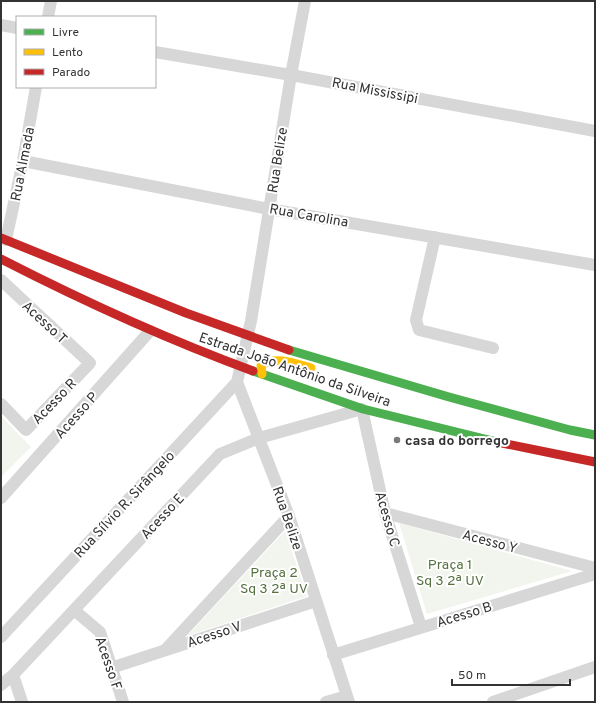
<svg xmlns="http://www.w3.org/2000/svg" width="596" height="703" viewBox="0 0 596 703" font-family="Overpass,sans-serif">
<rect width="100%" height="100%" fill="#fff"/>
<path fill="#f1f5ed" d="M 1,416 L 31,447 L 1,477 Z
M 399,523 L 572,571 L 427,614 Z
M 285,531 L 307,596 L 187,636 Z"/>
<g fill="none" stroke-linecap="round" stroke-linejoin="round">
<path stroke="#d7d7d7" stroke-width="12" d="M 48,17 L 51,1
M 1,25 L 17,28
M 155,52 L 291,75 L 595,131
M 23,161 L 269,209 L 595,265
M 435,237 L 416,320 L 419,330 L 493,348
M 6,240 L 23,161 L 36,87
M 1,280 L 90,363 L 26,430 L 1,404
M 237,382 L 289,516 L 349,702
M 1,498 L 150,331
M 385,513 L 595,568
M 74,610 L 100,632 L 123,702
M 1,637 L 237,382 L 251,321 L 291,75 L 305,1
M 166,649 L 289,516
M 333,655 L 595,574
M 111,668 L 316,601
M 13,675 L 22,702
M 1,685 L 13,675 L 220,454 L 259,438 L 362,409 L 385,513 L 421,627
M 326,702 L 347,696
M 493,702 L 595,667"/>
<path stroke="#4caf50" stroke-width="9" d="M 289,350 L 449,397 L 570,430 L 595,435
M 253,371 L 363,409 L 497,442"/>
<path stroke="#ffc107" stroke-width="9" d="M 262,374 L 261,365 C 277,356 294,363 311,368"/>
<path stroke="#c62828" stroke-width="9" d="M 1,238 L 186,313 L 289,350
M 1,259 C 83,301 166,339 253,371
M 497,442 L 595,462"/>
</g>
<circle fill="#7a7a7a" stroke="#fff" stroke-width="1.5" cx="397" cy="440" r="4"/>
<g text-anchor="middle" stroke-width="4" stroke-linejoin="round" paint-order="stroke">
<g font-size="14" fill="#333" stroke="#fff">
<text transform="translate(375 90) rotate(11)" y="5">Rua Mississipi</text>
<text transform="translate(277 160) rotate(-81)" y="5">Rua Belize</text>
<text transform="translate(22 164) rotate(-79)" y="5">Rua Almada</text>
<text transform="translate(309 215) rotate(10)" y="5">Rua Carolina</text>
<text transform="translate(45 322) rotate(43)" y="5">Acesso T</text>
<text transform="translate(295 369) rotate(19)" y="5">Estrada João Antônio da Silveira</text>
<text transform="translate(54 401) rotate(-46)" y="5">Acesso R</text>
<text transform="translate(76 415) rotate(-48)" y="5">Acesso P</text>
<text transform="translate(124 504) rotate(-47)" y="5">Rua Sílvio R. Sirângelo</text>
<text transform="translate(162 516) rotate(-47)" y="5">Acesso E</text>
<text transform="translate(288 518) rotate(71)" y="5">Rua Belize</text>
<text transform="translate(388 519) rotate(74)" y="5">Acesso C</text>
<text transform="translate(490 541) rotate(15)" y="5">Acesso Y</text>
<text transform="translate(464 614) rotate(-17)" y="5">Acesso B</text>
<text transform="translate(214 634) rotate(-18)" y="5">Acesso V</text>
<text transform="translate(109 663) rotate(71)" y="5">Acesso F</text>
</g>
<g font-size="14" font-weight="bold" fill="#333" stroke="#fff" text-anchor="start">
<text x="405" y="445">casa do borrego</text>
</g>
<g font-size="14" fill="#56703f" stroke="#fff">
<text x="450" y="569">Praça 1<tspan x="450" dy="16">Sq 3 2ª UV</tspan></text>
<text x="274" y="577">Praça 2<tspan x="274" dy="16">Sq 3 2ª UV</tspan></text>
</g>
</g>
<rect width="596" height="703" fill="none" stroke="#333333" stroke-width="4"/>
<rect x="16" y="16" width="140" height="72" fill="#ffffff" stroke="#adadad"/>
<rect x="24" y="29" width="20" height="6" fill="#4caf50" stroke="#adadad"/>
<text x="52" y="36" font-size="12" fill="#333333">Livre</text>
<rect x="24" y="49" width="20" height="6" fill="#ffc107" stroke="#adadad"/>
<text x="52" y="56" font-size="12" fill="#333333">Lento</text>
<rect x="24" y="69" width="20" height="6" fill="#c62828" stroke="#adadad"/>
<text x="52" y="76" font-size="12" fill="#333333">Parado</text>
<path d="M452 679v6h118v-6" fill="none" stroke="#333333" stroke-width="2"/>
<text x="458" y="679" font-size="12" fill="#333333" stroke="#ffffff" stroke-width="3" paint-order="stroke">50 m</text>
</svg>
